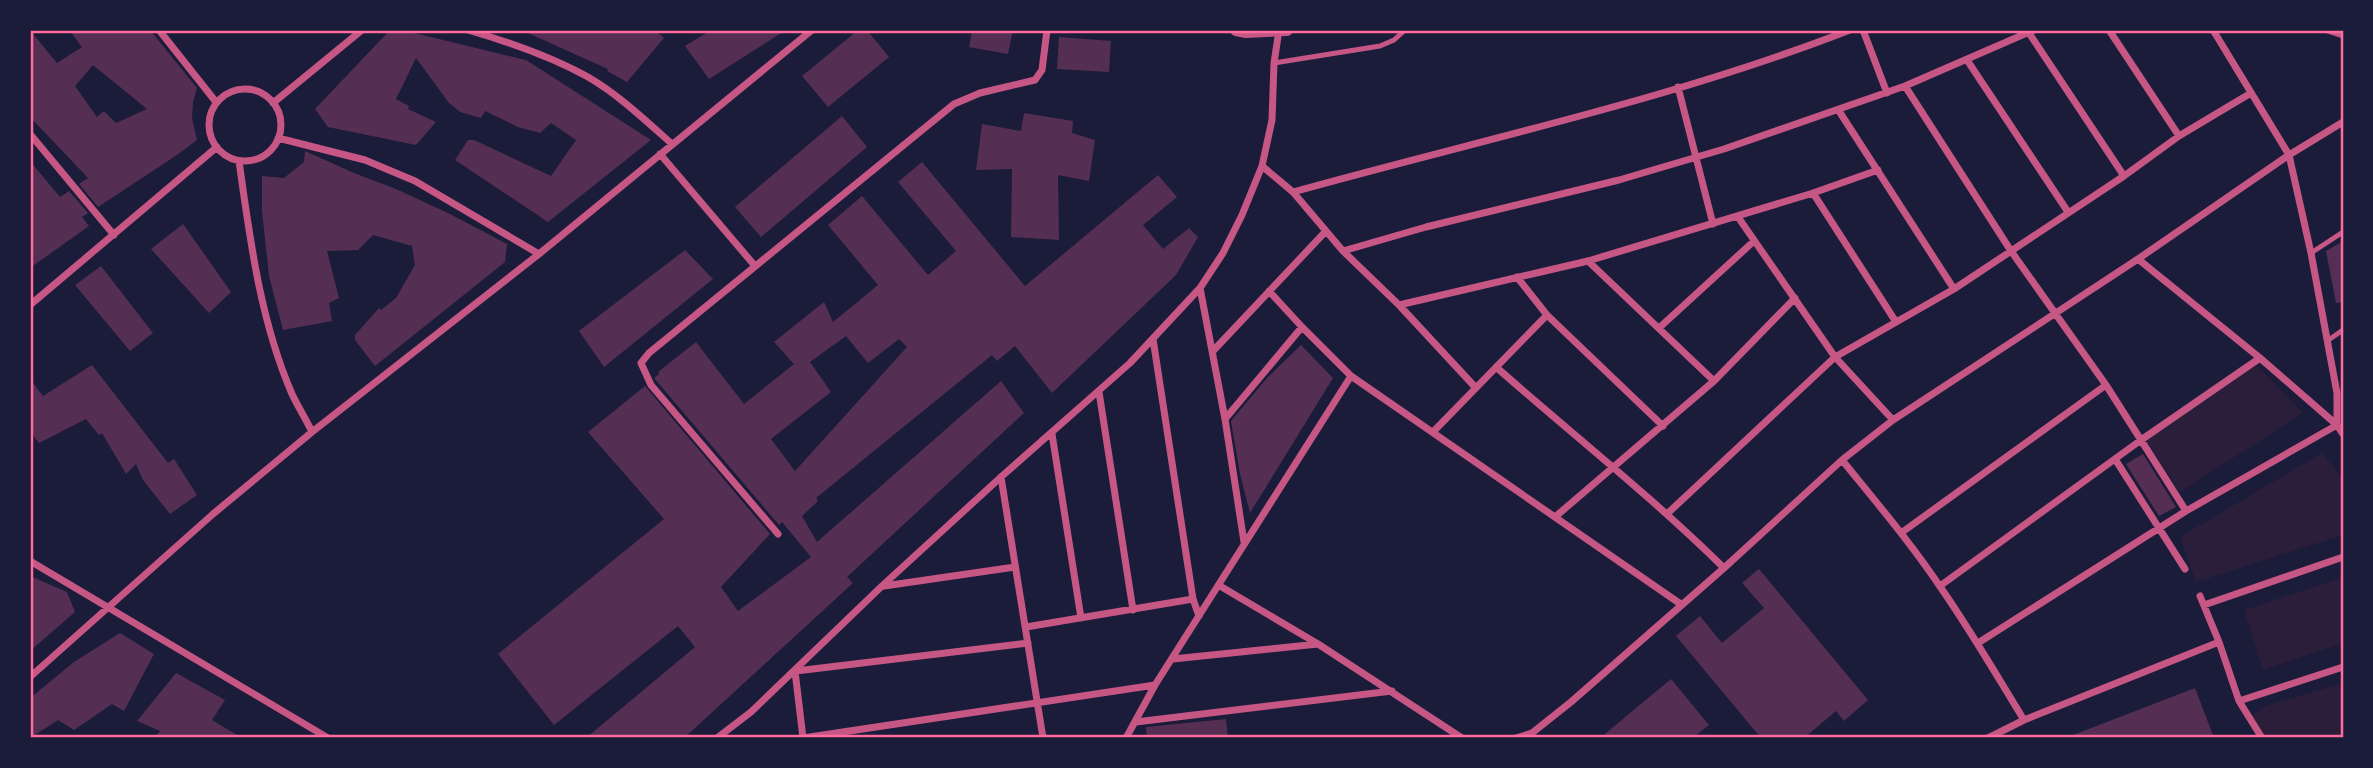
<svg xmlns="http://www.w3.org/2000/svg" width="2373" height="768" viewBox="0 0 2373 768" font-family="'Varela Round',sans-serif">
<rect width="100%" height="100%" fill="#1b1b3a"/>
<path fill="#2a1e3b" d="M 2257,365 L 2303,413 L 2180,492 L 2146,441 Z
M 2322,453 L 2343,478 L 2343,535 L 2196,582 L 2180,537 Z
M 2343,577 L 2343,643 L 2263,670 L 2244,610 Z
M 2343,683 L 2343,738 L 2263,738 L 2252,715 L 2265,706 Z"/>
<path fill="#542f53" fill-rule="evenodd" d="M 30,30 L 57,63 L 82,47 L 69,30 L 150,30 L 197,88 L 193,102 L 192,118 L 197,140 L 177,155 L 98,207 L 79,184 L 88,178 L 30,117 ZM 93,65 L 136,100 L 147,109 L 116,123 L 104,111 L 97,117 L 75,86 Z
M 390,30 L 402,30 L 526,60 L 651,140 L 548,222 L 455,160 L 468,140 L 474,140 L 551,176 L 576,140 L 551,123 L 540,133 L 518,127 L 485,111 L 481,118 L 460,112 L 449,103 L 416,58 L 396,99 L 409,106 L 408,109 L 436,122 L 416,145 L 328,127 L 315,109 Z
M 521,30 L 655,30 L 664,38 L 627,82 L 607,71 L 608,69 Z
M 711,30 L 786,30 L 709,79 L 685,46 Z
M 858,30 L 867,30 L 889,57 L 828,107 L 802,76 Z
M 972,30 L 1013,30 L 1008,54 L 969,47 Z
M 1059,37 L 1111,41 L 1109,72 L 1057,69 Z
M 1024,113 L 1073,121 L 1072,133 L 1095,140 L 1089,181 L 1058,175 L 1059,240 L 1011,237 L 1012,169 L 976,170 L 982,124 L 1021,131 Z
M 842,116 L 867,147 L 761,237 L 735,207 Z
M 305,151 L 354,173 L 396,189 L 450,214 L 507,244 L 505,262 L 375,366 L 355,340 L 355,335 L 379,308 L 381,310 L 396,298 L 415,265 L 412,246 L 373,235 L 358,250 L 327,251 L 339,298 L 329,303 L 332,321 L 283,330 L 269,276 L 262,211 L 262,176 L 284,178 L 304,162 Z
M 30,161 L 60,197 L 69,191 L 88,213 L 82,217 L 89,226 L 30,268 Z
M 922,162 L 1025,286 L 1158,175 L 1177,197 L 1143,225 L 1163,249 L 1189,228 L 1198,237 L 1176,275 L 1052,393 L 1015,346 L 997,361 L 992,355 L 816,498 L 818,501 L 802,516 L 817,542 L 1001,381 L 1024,413 L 847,577 L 853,583 L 684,738 L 586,738 L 695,647 L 678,626 L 554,725 L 498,654 L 664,519 L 588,432 L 645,386 L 770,534 L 721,587 L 738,611 L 811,557 L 782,522 L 779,525 L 654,378 L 659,374 L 658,372 L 696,342 L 744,404 L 794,364 L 774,342 L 824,302 L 833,322 L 878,285 L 828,225 L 862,196 L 928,275 L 956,251 L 898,182 ZM 846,336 L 868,363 L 899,339 L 907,347 L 795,471 L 771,439 L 831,392 L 810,362 Z
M 183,224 L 231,292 L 209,313 L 151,249 Z
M 2343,241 L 2343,302 L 2336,303 L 2326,251 Z
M 685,250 L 713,279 L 604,367 L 579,331 Z
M 101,266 L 153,333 L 130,351 L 75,285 Z
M 1301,345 L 1333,378 L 1250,513 L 1240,474 L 1231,421 L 1267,378 Z
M 92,365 L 168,463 L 174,459 L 197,495 L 170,514 L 143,480 L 136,464 L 126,474 L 102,433 L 99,435 L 86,419 L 39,443 L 30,431 L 30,379 L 43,396 Z
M 2143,454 L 2176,507 L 2159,516 L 2126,464 Z
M 1759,569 L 1868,700 L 1844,721 L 1836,711 L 1804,738 L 1761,738 L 1676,636 L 1700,616 L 1722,643 L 1764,608 L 1742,583 Z
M 30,576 L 67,592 L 75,612 L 30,651 Z
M 120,633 L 154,654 L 124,711 L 112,704 L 74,730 L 58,720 L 30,738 L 30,698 L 74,662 Z
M 176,673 L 225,700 L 212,720 L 242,738 L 154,738 L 160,731 L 137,721 Z
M 1671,679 L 1709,725 L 1693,738 L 1600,738 Z
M 2195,688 L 2214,738 L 2068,738 L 2068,737 Z
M 1226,719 L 1228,738 L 1147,738 L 1146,727 Z"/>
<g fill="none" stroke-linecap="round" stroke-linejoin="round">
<path stroke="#c65784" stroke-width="5" d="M 1274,63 L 1380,46 L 1394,40 L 1405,30
M 2311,253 L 2343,232
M 2327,341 L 2343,330"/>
<path stroke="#c65784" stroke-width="7" d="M 159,30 L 216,102
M 468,30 C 509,42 550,56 588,77 C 619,95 645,120 672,144
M 1863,30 L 1887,93
M 2109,30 L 2179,136
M 2213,30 L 2289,155 L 2311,253 L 2337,393 L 2337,425
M 2328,30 L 2343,35
M 2029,33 L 2124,176
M 1967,60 L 2068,212
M 1905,86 L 2011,251 L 2106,385 L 2186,511
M 1678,87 L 1713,224
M209 125a36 36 0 1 1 72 0a36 36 0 1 1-72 0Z
M 273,103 L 362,30
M 1839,111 L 1954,289
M 30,134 L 114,235
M 278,138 L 365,160 L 415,181 L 539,254
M 660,154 L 755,266
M 239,161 C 250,239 260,320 292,394 C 298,407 306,419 312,432
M 1262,166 L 1293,192 L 1343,251 L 1399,305 L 1476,388
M 1293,192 C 1479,140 1670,100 1850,30
M 1813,193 L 1896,322
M 1738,217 L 1835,357 L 1893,420
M 1343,251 L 1426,227 L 1619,180 L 1724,149 L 1905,86 L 2034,30
M 2138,259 L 2260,358 L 2337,425 L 2343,434
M 1588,261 L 1714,381
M 1517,277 L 1547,315 L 1663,426
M 1200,288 L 1225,419 L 1244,542
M 1269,291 L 1302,327 L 1351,376 L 1682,605
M 30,305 L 217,147
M 1399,305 L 1588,261 L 1813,193 L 1878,170
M 1659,328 L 1754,241
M 1153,339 L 1193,599 L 1199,616
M 1213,351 L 1326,231
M 1496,367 C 1572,434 1652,497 1724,568
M 1099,392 L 1133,610
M 1225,419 L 1302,327
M 1433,432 L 1547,315
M 1052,434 L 1081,618
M 2115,459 L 2185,569
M 1842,460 C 1876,502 1911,543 1941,588 C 1971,631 1997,676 2024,720
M 1001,477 L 1043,738
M 1668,513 L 1835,357 L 1954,289 L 2124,176 L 2179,136 L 2251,93
M 1555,517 L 1714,381 L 1795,298
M 1901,533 L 2106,385
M 778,534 L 651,385 L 641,363 L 649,353 L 954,104 L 980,93 L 1035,80 L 1042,70 L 1047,30
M 30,561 L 328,738
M 884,586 L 1015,567
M 1220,586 L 1318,644 L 1462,738
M 1940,586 L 2141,440 L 2260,358
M 2200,596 L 2219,642 L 2239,701 L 2262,738
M 2204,605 L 2343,557
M 1026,627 L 1193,599
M 1978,643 L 2186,511 L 2337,425
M 1173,659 L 1318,644
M 795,671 L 803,738
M 796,671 L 1028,643
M 30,677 L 213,514 L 312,432 L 539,254 L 812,30
M 2239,701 L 2343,667
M 1136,722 L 1392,691
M 717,738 L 751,712 L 882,586 L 1001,477 L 1130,363 L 1200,288 L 1223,253 L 1242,215 L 1262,166 L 1272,120 L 1274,63 L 1279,30
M 803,738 L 1155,685
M 1126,738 L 1155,685 L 1351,376
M 1516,738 L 1532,733 L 1571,702 L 1724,568 L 1842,460 L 1893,420 L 2138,259 L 2289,155 L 2343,122
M 1988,738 L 2024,720 L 2219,642"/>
<path stroke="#c65784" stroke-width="12" d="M 1236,30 L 1246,32 L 1287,30"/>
</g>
<rect width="2373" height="768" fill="none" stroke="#1b1b3a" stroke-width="63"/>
<rect x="32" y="32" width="2310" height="704" fill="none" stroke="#ff6b9d" stroke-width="2.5"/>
</svg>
